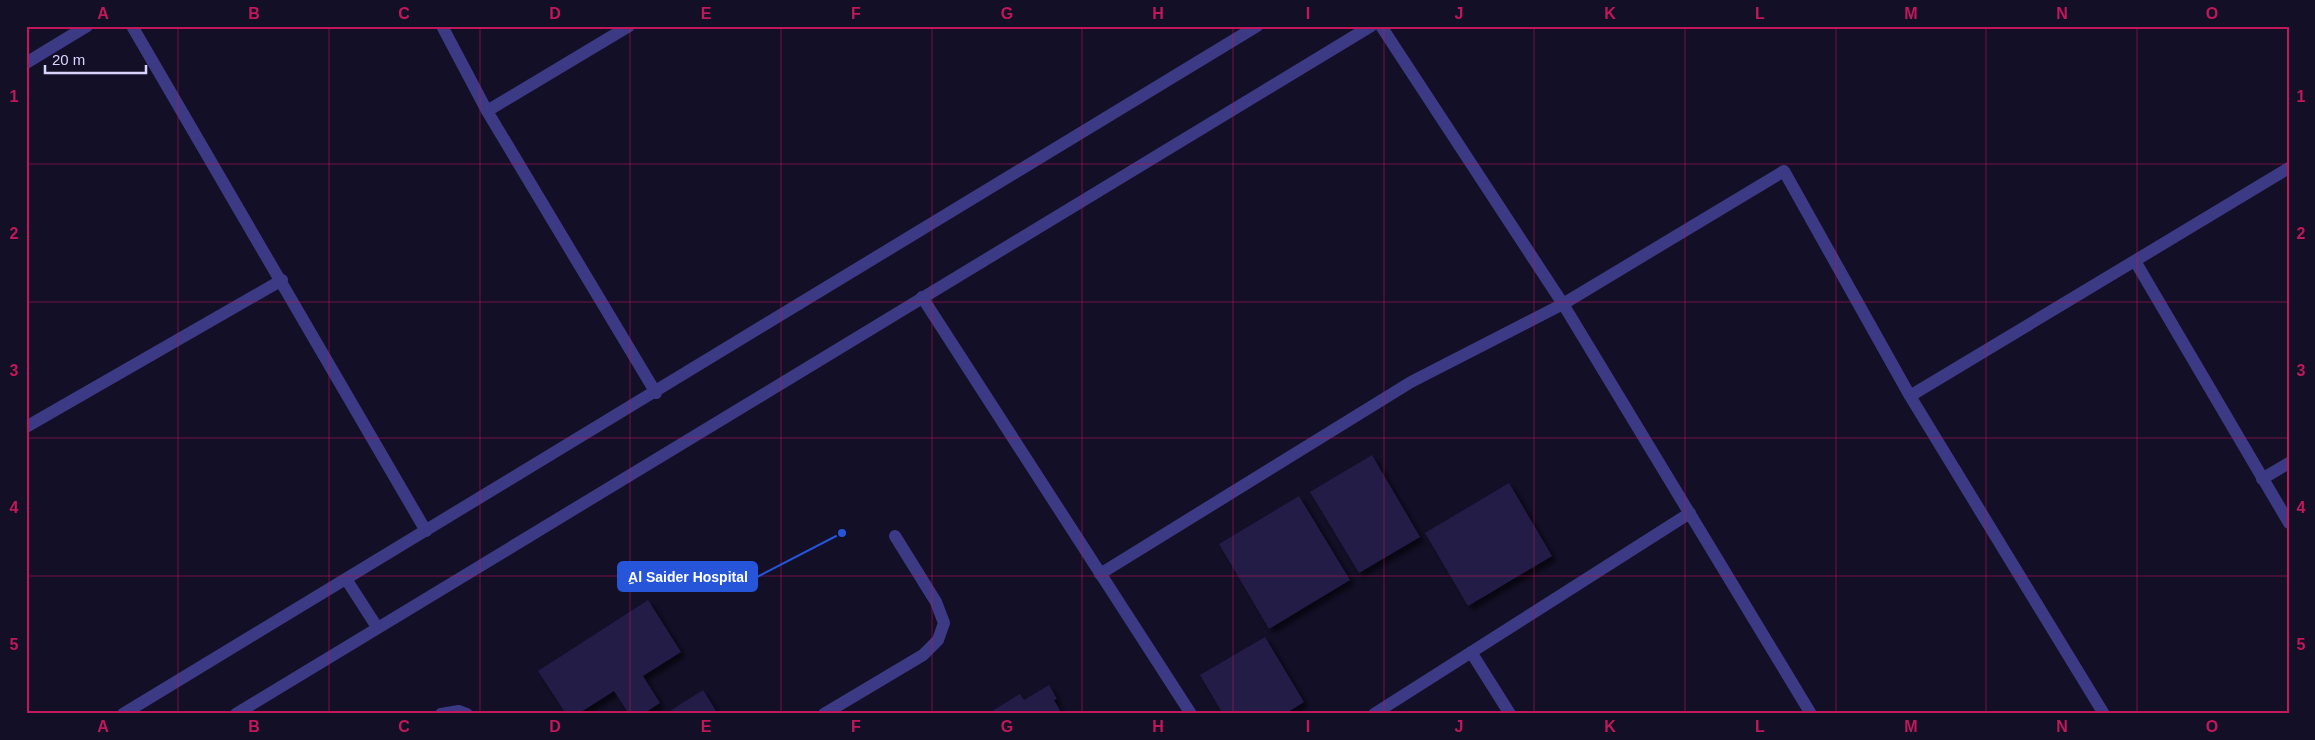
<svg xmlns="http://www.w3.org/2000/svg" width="2315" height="740" viewBox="0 0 2315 740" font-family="Arial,sans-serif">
<defs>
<filter id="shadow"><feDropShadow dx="4.5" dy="4.5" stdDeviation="2.5" flood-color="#0009"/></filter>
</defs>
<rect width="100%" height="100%" fill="#130f26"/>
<path fill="#241b47" filter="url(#shadow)" d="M 1372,455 L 1420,537 L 1359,573 L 1310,492 Z
M 1509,483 L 1552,556 L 1468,606 L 1425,533 Z
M 1299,496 L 1350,580 L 1269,629 L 1219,544 Z
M 648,600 L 681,652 L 643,676 L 660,703 L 643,714 L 629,714 L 614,691 L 578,714 L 566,714 L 538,671 Z
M 1265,637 L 1304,702 L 1285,714 L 1223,714 L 1200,675 Z
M 1049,685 L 1057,699 L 1054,700 L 1062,714 L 987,714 L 1020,694 L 1024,700 Z
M 703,690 L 718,714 L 665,714 Z"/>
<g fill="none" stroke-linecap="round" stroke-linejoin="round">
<path stroke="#3d3a85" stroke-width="12" d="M 441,714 L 459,711 L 467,714
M 824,714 L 923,655 L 938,640 L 944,623 L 936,602 L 895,536"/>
<path stroke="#3d3a85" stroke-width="12" d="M 132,26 L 426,531
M 1381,26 L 1563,304 L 1811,714
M 487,111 L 629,26
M 2135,261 L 2289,523
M 922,297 L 1191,714
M 1910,396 L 2289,168
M 26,427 L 282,280
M 2262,479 L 2289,463
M 1100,574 L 1411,382 L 1563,304 L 1784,171 L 1910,396 L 2104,714
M 1471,652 L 1510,714
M 1374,714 L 1690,513"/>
<path stroke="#3d3a85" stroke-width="12" d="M 442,26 L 487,111 L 656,393
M 26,63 L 87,26
M 346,579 L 377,627
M 123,714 L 1257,26
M 236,714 L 1371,26"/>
</g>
<path fill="none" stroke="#c2185b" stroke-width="1" stroke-opacity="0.55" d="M 178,26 L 178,714M 329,26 L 329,714M 480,26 L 480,714M 630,26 L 630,714M 781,26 L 781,714M 932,26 L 932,714M 1082,26 L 1082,714M 1233,26 L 1233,714M 1384,26 L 1384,714M 1534,26 L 1534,714M 1685,26 L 1685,714M 1836,26 L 1836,714M 1986,26 L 1986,714M 2137,26 L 2137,714M 26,164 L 2289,164M 26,302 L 2289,302M 26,438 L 2289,438M 26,576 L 2289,576"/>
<path fill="none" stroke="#2655da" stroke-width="2" d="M842 533L757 577"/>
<circle fill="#2655da" stroke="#130f26" stroke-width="2" cx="842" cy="533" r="5"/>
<rect fill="#2655da" stroke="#2655da" stroke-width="2" x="618" y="562" width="139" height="29" rx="5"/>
<g font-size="14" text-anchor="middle" font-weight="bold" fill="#fff">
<text x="688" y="582">ِAl Saider Hospital</text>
</g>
<rect width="2315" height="740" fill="none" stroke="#130f26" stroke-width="55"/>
<path d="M45 65v8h101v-8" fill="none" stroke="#d9d4ff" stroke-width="2.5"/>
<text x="52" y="65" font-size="15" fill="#d9d4ff" stroke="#130f26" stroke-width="4" paint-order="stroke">20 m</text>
<rect x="28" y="28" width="2260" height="684" fill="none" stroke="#c2185b" stroke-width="2"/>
<g font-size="16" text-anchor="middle" font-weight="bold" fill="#c2185b">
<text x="103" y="19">A</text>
<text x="254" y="19">B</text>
<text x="404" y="19">C</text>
<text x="555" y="19">D</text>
<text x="706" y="19">E</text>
<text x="856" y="19">F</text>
<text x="1007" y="19">G</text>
<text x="1158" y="19">H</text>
<text x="1308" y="19">I</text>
<text x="1459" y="19">J</text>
<text x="1610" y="19">K</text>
<text x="1760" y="19">L</text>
<text x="1911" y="19">M</text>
<text x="2062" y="19">N</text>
<text x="2212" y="19">O</text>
<text x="14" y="102">1</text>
<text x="2301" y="102">1</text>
<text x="14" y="239">2</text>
<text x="2301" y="239">2</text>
<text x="14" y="376">3</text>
<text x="2301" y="376">3</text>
<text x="14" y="513">4</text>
<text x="2301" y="513">4</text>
<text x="14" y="650">5</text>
<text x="2301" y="650">5</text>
<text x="103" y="732">A</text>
<text x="254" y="732">B</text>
<text x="404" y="732">C</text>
<text x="555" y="732">D</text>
<text x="706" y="732">E</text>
<text x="856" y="732">F</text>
<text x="1007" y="732">G</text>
<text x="1158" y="732">H</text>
<text x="1308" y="732">I</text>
<text x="1459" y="732">J</text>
<text x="1610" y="732">K</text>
<text x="1760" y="732">L</text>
<text x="1911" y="732">M</text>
<text x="2062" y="732">N</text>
<text x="2212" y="732">O</text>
</g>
</svg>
